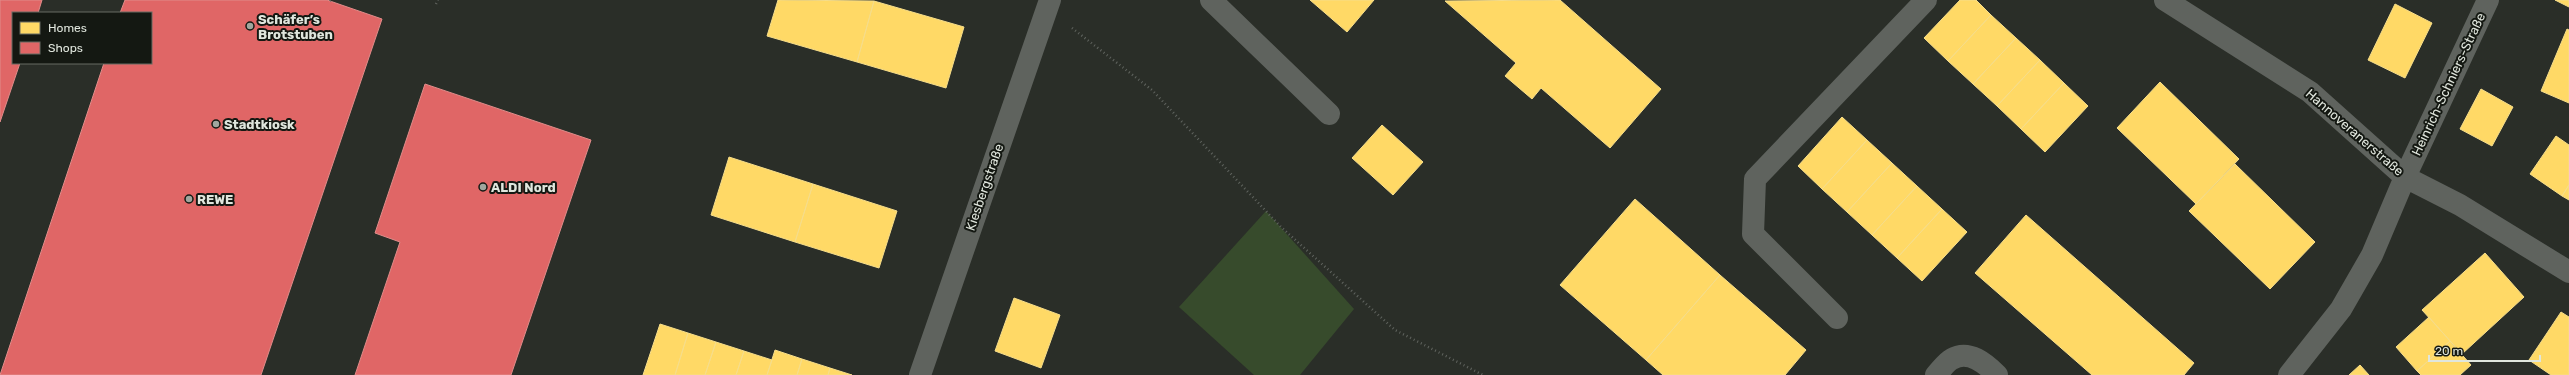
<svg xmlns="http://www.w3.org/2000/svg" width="2569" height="375" viewBox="0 0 2569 375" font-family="Rubik,sans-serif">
<rect width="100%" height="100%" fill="#2a2e28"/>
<path fill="#374b2c" d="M 1266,211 L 1354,309 L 1300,375 L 1254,375 L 1179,307 Z"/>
<path fill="#ffd966" stroke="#f6dd8a" d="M 778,0 L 874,1 L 857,62 L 767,36 Z
M 1310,0 L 1374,0 L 1347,32 Z
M 1560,0 L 1661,89 L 1610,148 L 1541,88 L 1532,99 L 1505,76 L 1516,63 L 1445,1 Z
M 1960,0 L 1976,0 L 1991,15 L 1948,61 L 1924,38 Z
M 2555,0 L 2569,0 L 2569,7 Z
M 874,1 L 964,27 L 946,88 L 857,62 Z
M 2395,4 L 2432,23 L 2405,78 L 2368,60 Z
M 1991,15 L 2016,38 L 1973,84 L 1948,61 Z
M 2567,29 L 2569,30 L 2569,103 L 2541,91 Z
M 2016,38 L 2040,60 L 1997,106 L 1973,84 Z
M 2040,60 L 2064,83 L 2021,129 L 1997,106 Z
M 2160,82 L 2239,159 L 2196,204 L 2117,128 Z
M 2064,83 L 2088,106 L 2045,152 L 2021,129 Z
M 2481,89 L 2513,107 L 2492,146 L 2460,129 Z
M 1842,117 L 1867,140 L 1822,189 L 1798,166 Z
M 1382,125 L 1423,162 L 1393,195 L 1352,158 Z
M 2556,136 L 2569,145 L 2569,185 L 2562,196 L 2530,174 Z
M 1867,140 L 1892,163 L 1847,212 L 1822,189 Z
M 729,157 L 813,184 L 795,242 L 711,215 Z
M 1892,163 L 1917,186 L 1872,235 L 1847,212 Z
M 2235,164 L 2315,242 L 2270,289 L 2189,211 Z
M 813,184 L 897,211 L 879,268 L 795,242 Z
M 2569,185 L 2569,200 L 2562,196 Z
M 1917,186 L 1942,209 L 1897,258 L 1872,235 Z
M 1635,199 L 1720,275 L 1646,360 L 1560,285 Z
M 1942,209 L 1967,232 L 1922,281 L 1897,258 Z
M 2026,215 L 2194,363 L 2184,375 L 2092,375 L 1975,273 Z
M 2485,253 L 2524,297 L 2462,354 L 2422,310 Z
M 1720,275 L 1806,350 L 1785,375 L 1663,375 L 1646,360 Z
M 1014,298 L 1060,315 L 1041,368 L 995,351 Z
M 2561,312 L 2569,317 L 2569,375 L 2551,375 L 2529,360 Z
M 2429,317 L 2450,341 L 2417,371 L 2396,347 Z
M 660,324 L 688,333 L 675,375 L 643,375 Z
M 688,333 L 716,342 L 705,375 L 675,375 Z
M 2450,341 L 2471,365 L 2460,375 L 2421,375 L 2417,371 Z
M 716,342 L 744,351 L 736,375 L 705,375 Z
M 775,350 L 802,359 L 797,375 L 767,375 Z
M 744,351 L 772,360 L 767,375 L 736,375 Z
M 802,359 L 830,368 L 828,375 L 797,375 Z
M 2360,365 L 2369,375 L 2349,375 Z
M 830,368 L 852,375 L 828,375 Z"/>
<path fill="#e06666" stroke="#e08c8a" d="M 0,0 L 42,0 L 38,13 L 13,13 L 13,63 L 20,63 L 0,122 Z
M 125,0 L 327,0 L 382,19 L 261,375 L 0,375 L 104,63 L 151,63 L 151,13 L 120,13 Z
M 425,84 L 591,140 L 511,375 L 355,375 L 400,242 L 375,233 Z"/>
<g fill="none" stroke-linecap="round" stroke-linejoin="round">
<path stroke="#60645f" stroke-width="2.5" stroke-dasharray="1 3" stroke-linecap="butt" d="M 330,1 L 331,0
M 436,4 L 438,0
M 1072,28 L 1152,90 L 1281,227 L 1395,330 L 1483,375"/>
<path stroke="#5f635e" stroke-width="22" d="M 1211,0 L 1329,114
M 2165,0 L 2310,92 L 2405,177 L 2460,205 L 2569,272
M 1837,318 L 1753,234 L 1755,179 L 1926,0
M 920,375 L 1050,0
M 1936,375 C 1941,370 1946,362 1952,359 C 1969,349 1986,364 1997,375
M 2289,375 L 2341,309 L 2372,255 L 2405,177 L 2488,0"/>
</g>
<g fill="#a0a69e" stroke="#141812" stroke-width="1.5">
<circle cx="250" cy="26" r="4"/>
<circle cx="216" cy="124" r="4"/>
<circle cx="483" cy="187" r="4"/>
<circle cx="189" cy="199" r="4"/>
</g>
<g text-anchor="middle" stroke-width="4" stroke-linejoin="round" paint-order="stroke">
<g font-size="13" font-weight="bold" fill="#e0e6dd" stroke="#141812" text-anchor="start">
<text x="258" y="24">Schäfer’s<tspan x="258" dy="15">Brotstuben</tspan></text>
<text x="224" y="129">Stadtkiosk</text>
<text x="491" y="192">ALDI Nord</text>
<text x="197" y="204">REWE</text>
</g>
<g font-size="13" fill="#e0e6dd" stroke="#141812">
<text transform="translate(2448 84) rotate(-65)" y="5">Heinrich-Schniers-Straße</text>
<text transform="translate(2355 132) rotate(41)" y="5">Hannoveranerstraße</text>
<text transform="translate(984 187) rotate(-71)" y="5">Kiesbergstraße</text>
</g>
</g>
<rect x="12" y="12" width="140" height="52" fill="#141812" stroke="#666a63"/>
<rect x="20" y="22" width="20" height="12" fill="#ffd966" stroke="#666a63"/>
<text x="48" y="32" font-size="12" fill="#e0e6dd">Homes</text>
<rect x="20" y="42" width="20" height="12" fill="#e06666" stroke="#666a63"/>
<text x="48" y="52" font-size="12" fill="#e0e6dd">Shops</text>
<path d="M2429 355v6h111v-6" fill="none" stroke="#e0e6dd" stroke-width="2"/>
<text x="2435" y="355" font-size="12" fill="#e0e6dd" stroke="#141812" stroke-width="3" paint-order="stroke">20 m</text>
</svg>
